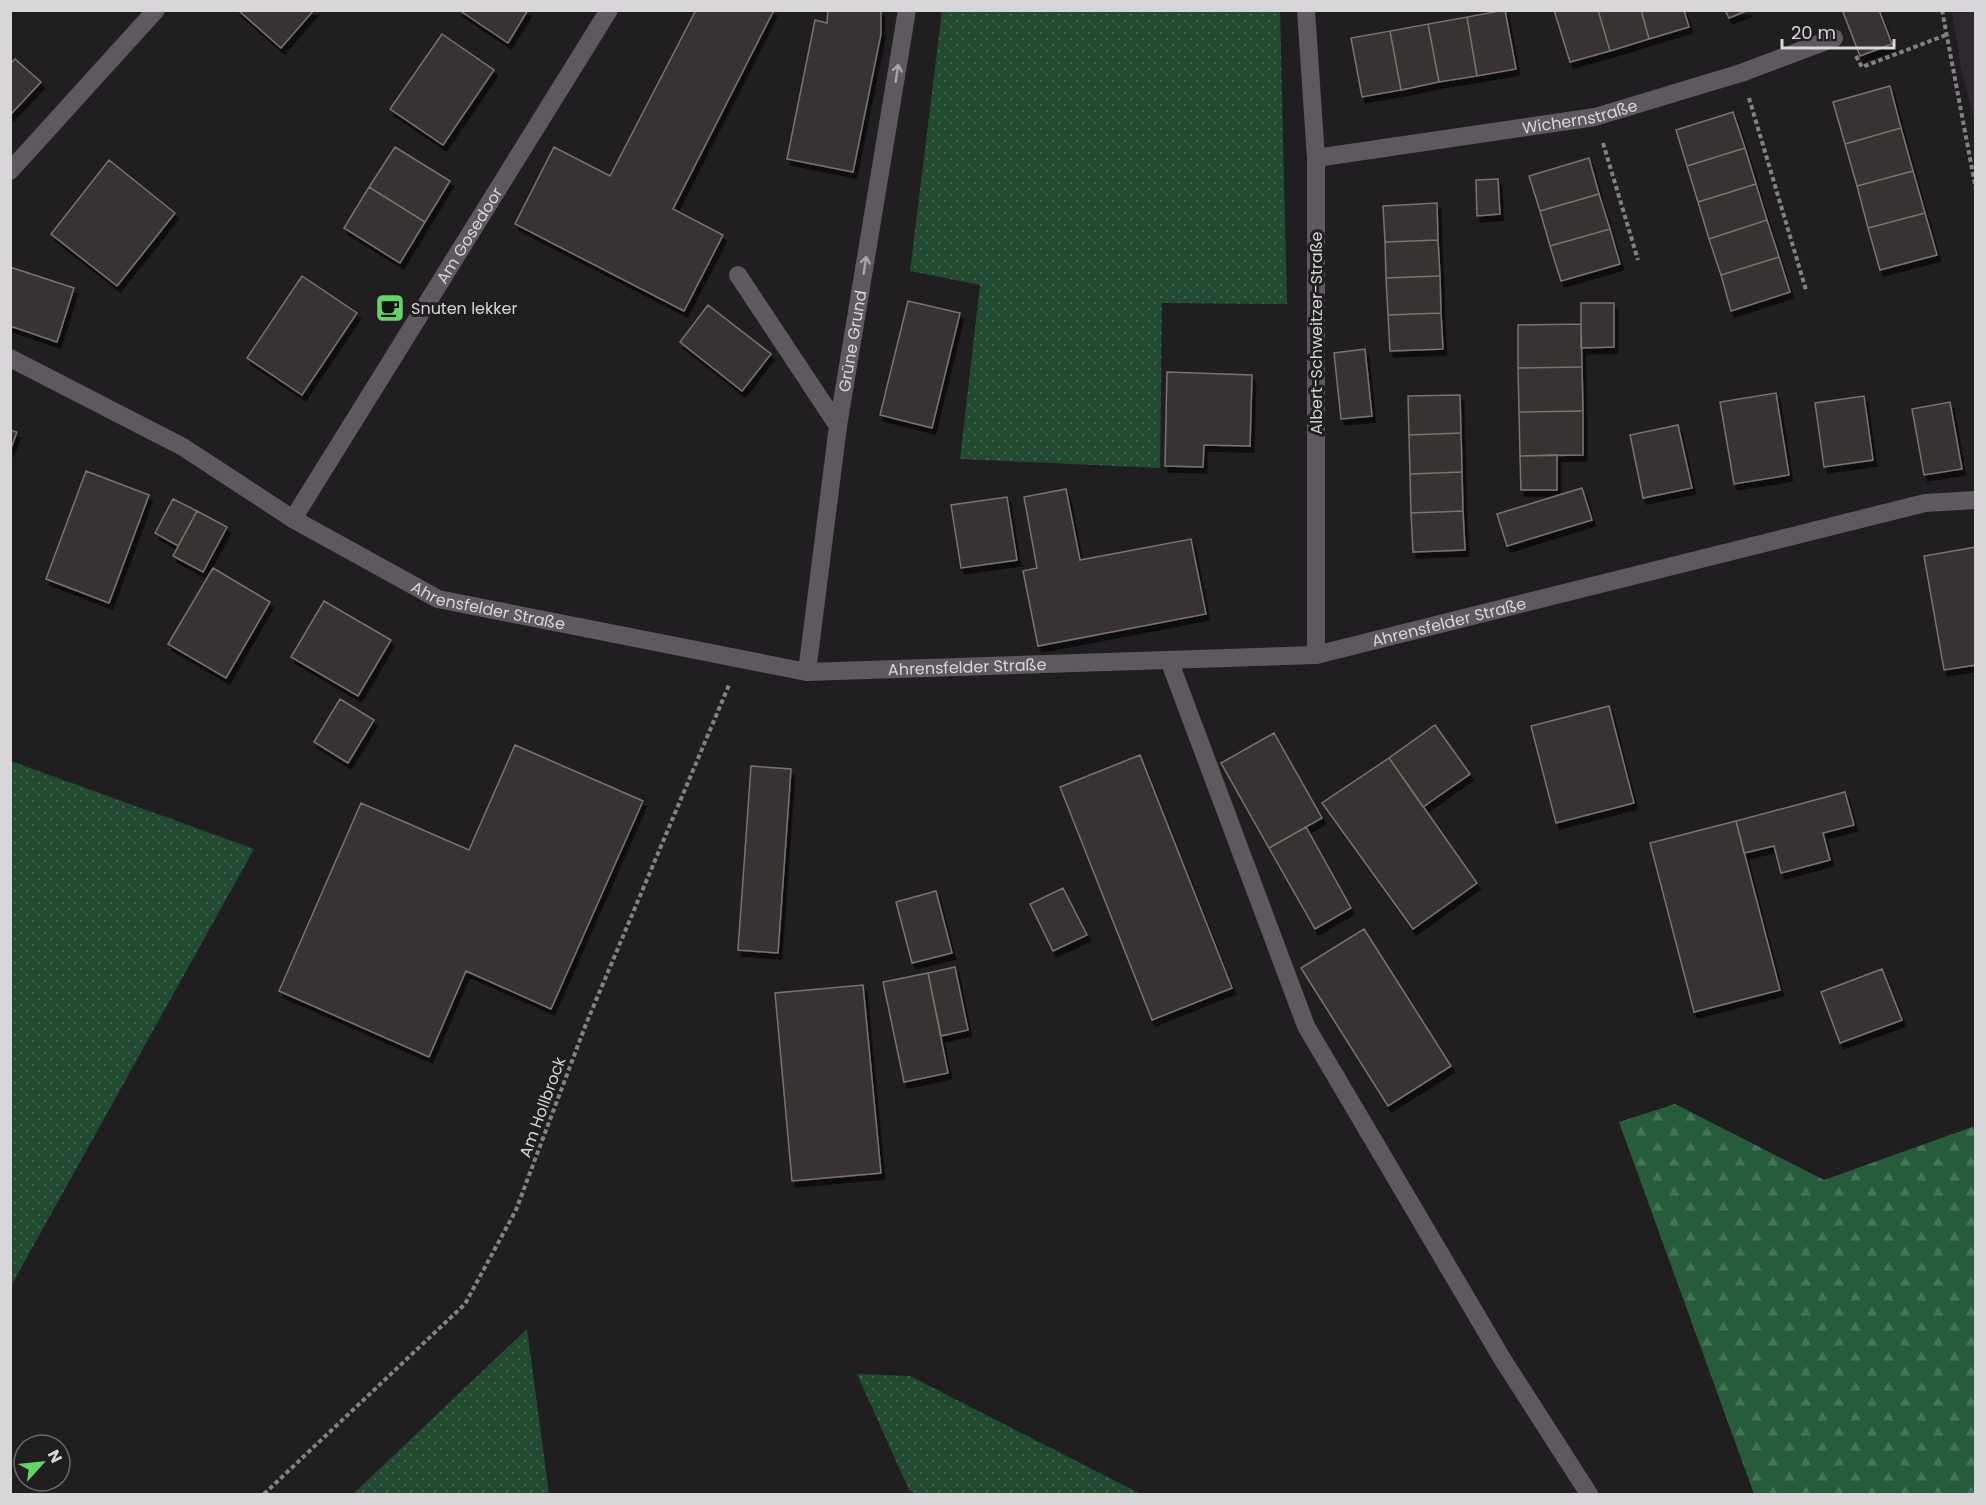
<svg xmlns="http://www.w3.org/2000/svg" width="1986" height="1505" viewBox="0 0 1986 1505" font-family="Poppins,sans-serif">
<defs>
<pattern id="grass-dots" width="8" height="8" patternUnits="userSpaceOnUse" patternTransform="scale(1.5)"><rect width="8" height="8" fill="#214a31"/><path d="M2 2h.1M6 6h.1" fill="none" stroke="#40634e" stroke-width="1.8" stroke-linecap="round"/></pattern>
<pattern id="forest-firs" width="22" height="20" patternUnits="userSpaceOnUse" patternTransform="scale(1.5)"><rect width="22" height="20" fill="#265c3c"/><path d="M5 1l3.5 6h-7zM16 11l3.5 6h-7z" fill="#457358"/></pattern>
<filter id="shadow"><feDropShadow dx="3.5" dy="6" stdDeviation="0" flood-color="#0009"/></filter>
</defs>
<rect width="100%" height="100%" fill="#211e22"/>
<path fill="#2e2930" d="M 1952,11 L 1975,11 L 1975,123 L 1961,69 Z"/>
<path fill="url(#grass-dots)" d="M 942,11 L 1280,11 L 1287,304 L 1162,303 L 1160,468 L 960,459 L 980,285 L 910,271 Z
M 11,761 L 254,849 L 11,1286 L 10,762 Z
M 527,1329 L 549,1494 L 353,1494 Z
M 857,1374 L 910,1376 L 1141,1494 L 916,1494 L 909,1490 Z"/>
<path fill="url(#forest-firs)" d="M 1675,1104 L 1824,1180 L 1975,1126 L 1975,1494 L 1754,1494 L 1619,1122 Z"/>
<path fill="#373330" stroke="#787370" stroke-width="1.5" filter="url(#shadow)" d="M 238,10 L 314,10 L 281,48 Z
M 459,10 L 528,10 L 508,43 Z
M 696,10 L 774,10 L 673,209 L 723,235 L 684,311 L 515,224 L 554,147 L 610,176 Z
M 828,10 L 881,10 L 881,34 L 853,172 L 787,159 L 815,20 L 827,23 Z
M 1505,10 L 1516,69 L 1477,76 L 1467,17 Z
M 1554,10 L 1598,10 L 1610,51 L 1570,62 Z
M 1598,10 L 1641,10 L 1649,39 L 1610,51 Z
M 1641,10 L 1684,10 L 1689,27 L 1649,39 Z
M 1725,10 L 1749,10 L 1729,18 Z
M 1847,10 L 1879,10 L 1892,44 L 1860,56 L 1843,12 Z
M 1467,17 L 1477,76 L 1439,82 L 1428,24 Z
M 1428,24 L 1439,82 L 1401,90 L 1390,31 Z
M 1390,31 L 1401,90 L 1362,97 L 1351,38 Z
M 442,34 L 494,70 L 443,145 L 390,109 Z
M 15,59 L 41,82 L 10,115 L 10,64 Z
M 1890,86 L 1901,128 L 1845,144 L 1833,102 Z
M 1733,112 L 1745,148 L 1687,166 L 1676,130 Z
M 1901,128 L 1913,171 L 1857,186 L 1845,144 Z
M 395,147 L 450,181 L 425,222 L 369,187 Z
M 1745,148 L 1756,184 L 1698,202 L 1687,166 Z
M 1589,158 L 1599,194 L 1540,211 L 1529,176 Z
M 109,160 L 175,213 L 117,286 L 51,234 Z
M 1913,171 L 1925,213 L 1868,228 L 1857,186 Z
M 1498,179 L 1500,214 L 1477,216 L 1476,180 Z
M 1756,184 L 1767,220 L 1709,239 L 1698,202 Z
M 369,187 L 425,222 L 400,263 L 344,228 Z
M 1599,194 L 1610,229 L 1550,246 L 1540,211 Z
M 1437,203 L 1438,240 L 1385,242 L 1383,206 Z
M 1925,213 L 1937,255 L 1880,270 L 1868,228 Z
M 1767,220 L 1779,257 L 1721,275 L 1709,239 Z
M 1610,229 L 1620,264 L 1561,281 L 1550,246 Z
M 1438,240 L 1440,276 L 1386,278 L 1385,242 Z
M 1779,257 L 1790,292 L 1731,311 L 1721,275 Z
M 10,267 L 74,288 L 57,342 L 10,326 Z
M 302,276 L 357,313 L 302,395 L 247,358 Z
M 1440,276 L 1441,313 L 1388,315 L 1386,278 Z
M 908,301 L 960,313 L 932,428 L 880,415 Z
M 1581,303 L 1614,303 L 1614,347 L 1581,348 Z
M 708,305 L 771,354 L 742,391 L 680,342 Z
M 1441,313 L 1443,349 L 1390,351 L 1388,315 Z
M 1581,324 L 1582,367 L 1518,368 L 1518,325 Z
M 1365,349 L 1372,416 L 1341,419 L 1334,353 Z
M 1582,367 L 1583,411 L 1519,412 L 1518,368 Z
M 1167,372 L 1252,375 L 1250,446 L 1204,445 L 1203,467 L 1165,466 Z
M 1776,393 L 1789,475 L 1734,484 L 1720,402 Z
M 1460,395 L 1461,433 L 1409,435 L 1408,396 Z
M 1864,396 L 1873,460 L 1824,467 L 1815,403 Z
M 1950,402 L 1962,469 L 1924,475 L 1912,409 Z
M 1583,411 L 1583,455 L 1520,456 L 1519,412 Z
M 1678,425 L 1692,488 L 1643,498 L 1630,435 Z
M 10,430 L 17,432 L 10,451 Z
M 1461,433 L 1462,472 L 1410,474 L 1409,435 Z
M 1557,455 L 1557,490 L 1521,490 L 1520,456 Z
M 86,471 L 149,495 L 109,603 L 46,579 Z
M 1462,472 L 1463,511 L 1411,513 L 1410,474 Z
M 1582,488 L 1592,520 L 1507,546 L 1497,514 Z
M 1066,489 L 1080,560 L 1191,539 L 1206,614 L 1038,646 L 1023,571 L 1037,568 L 1024,497 Z
M 1007,497 L 1017,560 L 961,568 L 951,505 Z
M 173,499 L 197,511 L 178,546 L 155,533 Z
M 197,511 L 227,527 L 203,572 L 173,556 Z
M 1463,511 L 1465,550 L 1413,552 L 1411,513 Z
M 1976,547 L 1976,665 L 1944,670 L 1924,556 Z
M 213,568 L 270,602 L 226,678 L 168,644 Z
M 324,601 L 391,640 L 358,696 L 291,657 Z
M 340,699 L 374,720 L 348,763 L 314,742 Z
M 1609,706 L 1634,803 L 1556,823 L 1531,726 Z
M 1435,725 L 1470,774 L 1423,807 L 1389,758 Z
M 1274,733 L 1322,818 L 1269,848 L 1221,763 Z
M 515,745 L 643,801 L 551,1009 L 466,971 L 429,1057 L 279,991 L 361,803 L 469,850 Z
M 1140,755 L 1232,988 L 1152,1020 L 1060,787 Z
M 1389,758 L 1477,883 L 1413,929 L 1322,803 Z
M 751,766 L 791,769 L 778,953 L 738,950 Z
M 1845,792 L 1854,825 L 1823,833 L 1830,860 L 1781,873 L 1774,846 L 1744,853 L 1736,821 Z
M 1736,821 L 1780,990 L 1694,1012 L 1650,843 Z
M 1306,827 L 1351,908 L 1315,929 L 1269,848 Z
M 1063,888 L 1087,935 L 1053,951 L 1030,904 Z
M 936,891 L 952,953 L 912,963 L 896,902 Z
M 1364,929 L 1451,1066 L 1388,1106 L 1301,968 Z
M 955,967 L 968,1030 L 941,1036 L 928,973 Z
M 1882,969 L 1902,1020 L 1840,1043 L 1821,992 Z
M 928,973 L 948,1073 L 904,1082 L 883,982 Z
M 863,985 L 881,1173 L 792,1181 L 775,993 Z"/>
<g fill="none" stroke-linecap="round" stroke-linejoin="round">
<path stroke="#848185" stroke-width="4" stroke-dasharray="4.5 3" stroke-linecap="butt" d="M 1942,10 L 1976,190
M 1856,56 L 1862,67 L 1946,35
M 1749,98 L 1806,290
M 1603,143 L 1638,260
M 264,1494 L 465,1304 L 516,1210 L 586,1024 L 729,685"/>
<g stroke="#5d595e" stroke-width="18">
<path d="M 1306,10 L 1316,158 L 1316,655"/>
<path id="s1" d="M 1316,158 L 1595,117 L 1741,73 L 1834,38"/>
<path d="M 10,171 L 156,10"/>
<path d="M 738,275 L 838,426"/>
<path id="s2" d="M 10,358 L 183,447 L 293,519 L 438,599 L 807,672 L 1316,655 L 1925,503 L 1976,500"/>
<path id="s3" d="M 293,519 L 609,10"/>
<path d="M 1169,660 L 1306,1026 L 1503,1360 L 1589,1494"/>
<path id="s4" d="M 807,672 L 838,426 L 907,10"/>
</g>
</g>
<defs><path id="oneway-shaft" d="M-6 0H5M1.5-3L5.5 0L1.5 3" fill="none" stroke-width="1.6" stroke-linecap="round" stroke-linejoin="round" transform="scale(1.5)"/></defs>
<g stroke="#a7a4a8">
<use href="#oneway-shaft" transform="translate(897 73) rotate(-81)"/>
<use href="#oneway-shaft" transform="translate(865 265) rotate(-81)"/>
</g>
<defs>
<g id="cafe-square" transform="scale(1.5)"><rect x="-9" y="-9" width="18" height="18" rx="4" fill="#65d467" stroke="#211e22"/><path d="M-5.5-4.5H6V0H3Q3 3.5 0 3.5H-2.5Q-5.5 3.5-5.5 0ZM3-3.2v2h1.7v-2ZM-6 4.5H4V6H-6Z" fill="#111"/></g>
</defs>
<g fill-rule="evenodd">
<use href="#cafe-square" x="390" y="308"/>
</g>
<g text-anchor="middle" stroke-width="6" stroke-linejoin="round" paint-order="stroke">
<g font-size="16" fill="#d8d6d9" stroke="#211e22">
<text dy="6" stroke="none"><textPath href="#s1" startOffset="267">Wichernstraße</textPath></text>
<text dy="6" stroke="none"><textPath href="#s3" startOffset="334">Am Gosedoor</textPath></text>
<text transform="translate(1316 333) rotate(-90)" y="6">Albert-Schweitzer-Straße</text>
<text dy="6" stroke="none"><textPath href="#s4" startOffset="334">Grüne Grund</textPath></text>
<text dy="6" stroke="none"><textPath href="#s2" startOffset="542">Ahrensfelder Straße</textPath></text>
<text dy="6" stroke="none"><textPath href="#s2" startOffset="1514">Ahrensfelder Straße</textPath></text>
<text dy="6" stroke="none"><textPath href="#s2" startOffset="1028">Ahrensfelder Straße</textPath></text>
<text transform="translate(542 1107) rotate(-70)" y="6">Am Hollbrock</text>
</g>
<g font-size="16" fill="#d8d6d9" stroke="#211e22" text-anchor="start">
<text x="411" y="314">Snuten lekker</text>
</g>
</g>
<rect width="1986" height="1505" fill="none" stroke="#d8d6d9" stroke-width="24"/>
<g transform="translate(42 1463) rotate(63)"><circle r="28" fill="#211e22" stroke="#6a686b" stroke-width="1.5"/>
<path d="M0-4.5L10 22L0 15L-10 22Z" fill="#65d467"/>
<text y="-9" font-size="16" font-weight="bold" text-anchor="middle" fill="#d8d6d9">N</text>
</g>
<path d="M1782 39v9h112v-9" fill="none" stroke="#d8d6d9" stroke-width="3"/>
<text x="1791" y="39" font-size="18" fill="#d8d6d9" stroke="#211e22" stroke-width="4.5" paint-order="stroke">20 m</text>
</svg>
